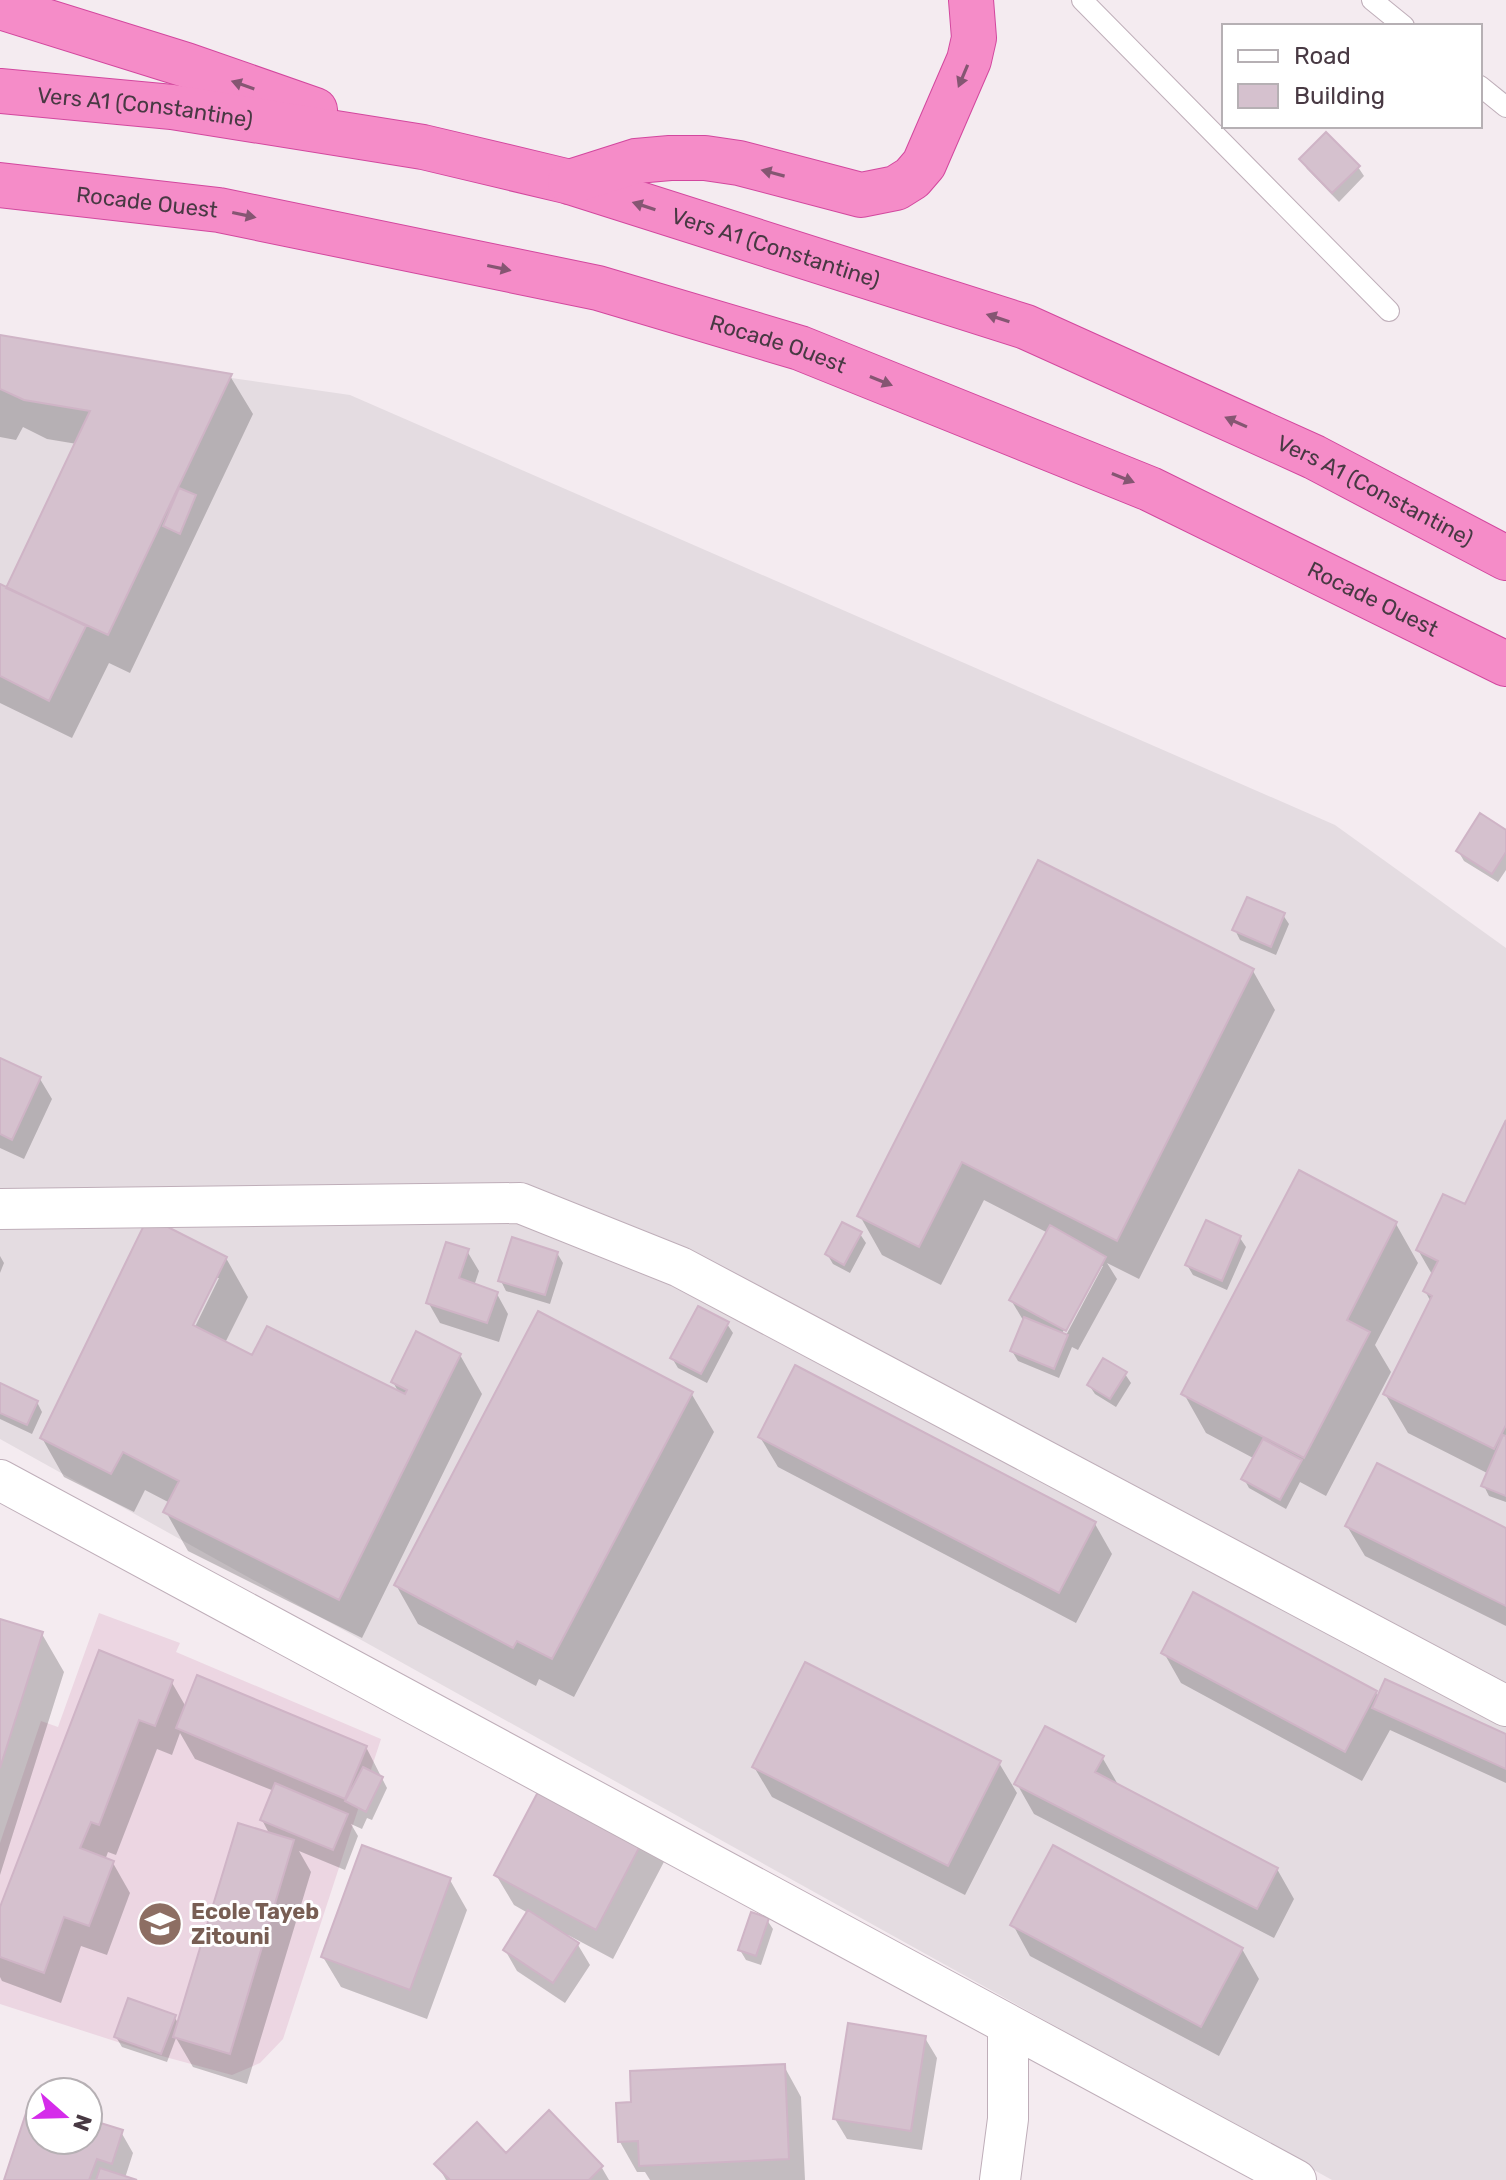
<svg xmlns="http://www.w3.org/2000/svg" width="1506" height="2180" viewBox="0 0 1506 2180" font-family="Rubik,sans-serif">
<rect width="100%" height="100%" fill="#f4ebf0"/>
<path fill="#e4dce1" d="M 0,345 L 350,395 L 1335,825 L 1506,948 L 1506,2180 L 1332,2180 L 0,1439 Z"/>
<path fill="#ecd6e2" d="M 99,1613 L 180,1643 L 176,1652 L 381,1739 L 283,2039 L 260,2063 L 232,2075 L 158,2055 L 0,2004 L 0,1843 L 41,1721 L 58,1727 Z"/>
<path fill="#0003" fill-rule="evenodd" d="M 1301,160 L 1358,167 L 1364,176 L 1339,202 L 1307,169 Z
M 0,337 L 230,376 L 253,414 L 130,673 L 109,663 L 72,738 L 0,703 L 0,586 L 8,590 L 77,444 L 47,439 L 23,427 L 16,440 L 0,437 Z
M 1506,832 L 1506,870 L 1498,882 L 1464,861 L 1458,851 Z
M 1283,915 L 1289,924 L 1276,955 L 1240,940 L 1235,930 Z
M 1253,971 L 1275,1010 L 1139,1279 L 1107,1263 L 1117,1279 L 1078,1350 L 1072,1347 L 1059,1378 L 1018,1361 L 1012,1351 L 1023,1320 L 1011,1300 L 1048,1233 L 984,1200 L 941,1285 L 882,1255 L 860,1216 ZM 1099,1266 L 1103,1266 L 1063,1341 L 1059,1339 Z
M 0,1060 L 40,1079 L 52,1099 L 24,1159 L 0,1148 Z
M 1506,1125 L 1506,1502 L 1489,1496 L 1484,1486 L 1489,1474 L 1408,1433 L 1385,1394 L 1431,1302 L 1425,1291 L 1433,1276 L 1418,1250 L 1466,1207 Z
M 1396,1224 L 1418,1263 L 1375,1345 L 1391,1372 L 1326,1496 L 1300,1482 L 1286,1509 L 1249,1488 L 1244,1479 L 1255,1459 L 1206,1433 L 1184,1394 Z
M 860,1234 L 866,1243 L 850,1273 L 833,1264 L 827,1254 Z
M 1240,1238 L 1246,1247 L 1227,1290 L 1193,1275 L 1187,1265 Z
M 467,1251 L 479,1271 L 474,1286 L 497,1294 L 508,1314 L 499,1342 L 440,1323 L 428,1302 Z
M 557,1253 L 563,1263 L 550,1304 L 506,1291 L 501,1281 Z
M 0,1256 L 4,1263 L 0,1273 Z
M 226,1258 L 248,1297 L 225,1343 L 253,1357 L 400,1395 L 393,1382 L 460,1355 L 482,1394 L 362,1638 L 188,1551 L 166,1512 L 170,1503 L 145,1490 L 134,1512 L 64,1477 L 42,1438 ZM 214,1278 L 219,1278 L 191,1335 L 187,1333 Z
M 727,1324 L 733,1333 L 707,1383 L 678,1368 L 672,1358 Z
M 1125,1374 L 1131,1383 L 1116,1407 L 1095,1394 L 1089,1385 Z
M 0,1385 L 37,1402 L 42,1412 L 32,1434 L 0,1419 Z
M 691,1393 L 714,1432 L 574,1697 L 539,1679 L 536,1686 L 418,1624 L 396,1585 Z
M 760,1437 L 1095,1524 L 1112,1554 L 1076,1623 L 778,1467 Z
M 1347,1526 L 1506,1531 L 1506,1626 L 1365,1556 Z
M 0,1621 L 42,1634 L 64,1672 L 0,1875 Z
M 100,1652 L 171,1681 L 186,1707 L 366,1747 L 387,1788 L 372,1820 L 367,1818 L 362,1829 L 351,1824 L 358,1836 L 345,1870 L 299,1851 L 311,1872 L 247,2084 L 193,2067 L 176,2038 L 167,2062 L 122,2047 L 116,2037 L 174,2016 L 179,2025 L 270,1835 L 262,1820 L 274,1791 L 195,1759 L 180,1733 L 172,1755 L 157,1749 L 116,1855 L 108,1852 L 105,1860 L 113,1863 L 130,1893 L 107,1955 L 81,1946 L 61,2003 L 2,1981 L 0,1977 L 0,1912 Z
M 1164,1653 L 1376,1693 L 1379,1698 L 1506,1736 L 1506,1783 L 1390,1730 L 1362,1781 L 1181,1683 Z
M 1102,1757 L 1120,1788 L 1277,1869 L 1294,1899 L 1274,1938 L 1034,1814 L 1017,1784 Z
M 999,1763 L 1017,1793 L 965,1895 L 772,1797 L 754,1767 Z
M 549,1775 L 666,1858 L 613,1959 L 568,1935 L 567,1937 L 578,1945 L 590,1965 L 565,2003 L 517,1971 L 505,1950 L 528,1913 L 514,1905 L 496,1875 Z
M 450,1880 L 467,1910 L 427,2019 L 341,1987 L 323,1957 Z
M 767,1920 L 773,1929 L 761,1965 L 746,1960 L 740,1950 Z
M 1013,1925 L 1242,1949 L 1259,1979 L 1219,2056 L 1030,1956 Z
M 925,2038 L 937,2058 L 922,2150 L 847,2139 L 835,2119 Z
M 784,2066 L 801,2097 L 805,2180 L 650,2180 L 645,2172 L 637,2172 L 620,2142 Z
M 40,2106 L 40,2140 L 88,2140 L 88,2121 L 121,2132 L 133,2153 L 125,2178 L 130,2180 L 6,2180 Z
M 549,2113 L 602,2168 L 609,2180 L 446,2180 L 437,2164 L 506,2156 Z"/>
<path fill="#d5c1ce" stroke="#cfb4c6" stroke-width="2" d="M 1326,132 L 1360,166 L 1332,193 L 1299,159 Z
M 0,335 L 232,374 L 108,635 L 6,588 L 90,411 L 24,400 L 0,389 Z
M 179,488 L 196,495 L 180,534 L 163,526 Z
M 0,584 L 86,626 L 49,701 L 0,676 Z
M 1480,813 L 1506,830 L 1506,852 L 1492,874 L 1456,851 Z
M 1038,860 L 1254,969 L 1117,1241 L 962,1162 L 919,1247 L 857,1216 Z
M 1247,897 L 1285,913 L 1271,947 L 1232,930 Z
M 0,1058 L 41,1077 L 12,1140 L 0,1134 Z
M 1506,1120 L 1506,1425 L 1494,1449 L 1383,1394 L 1432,1296 L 1423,1291 L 1438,1261 L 1416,1250 L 1443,1194 L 1465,1204 Z
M 1299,1170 L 1397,1222 L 1347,1320 L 1370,1332 L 1304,1458 L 1181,1394 Z
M 148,1217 L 227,1257 L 193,1325 L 252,1355 L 267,1326 L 405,1394 L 407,1390 L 391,1382 L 416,1331 L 461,1354 L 339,1600 L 163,1512 L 179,1481 L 123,1452 L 111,1474 L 40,1438 Z
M 1206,1220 L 1241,1236 L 1222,1281 L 1185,1265 Z
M 842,1222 L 862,1232 L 844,1265 L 825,1254 Z
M 1050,1225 L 1106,1257 L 1066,1331 L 1009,1300 Z
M 512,1237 L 558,1252 L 545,1295 L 498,1281 Z
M 446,1242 L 469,1249 L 459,1278 L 498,1292 L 487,1323 L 426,1303 Z
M 698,1306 L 729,1322 L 701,1374 L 670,1358 Z
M 538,1311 L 693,1392 L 552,1659 L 517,1641 L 513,1648 L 394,1585 Z
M 1024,1317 L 1068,1335 L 1054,1369 L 1010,1351 Z
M 1103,1358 L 1127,1372 L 1110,1399 L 1087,1385 Z
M 795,1365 L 1096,1522 L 1059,1593 L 758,1437 Z
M 0,1383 L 38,1401 L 27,1425 L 0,1413 Z
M 1503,1435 L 1506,1436 L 1506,1496 L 1481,1486 Z
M 1263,1439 L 1302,1460 L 1280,1500 L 1241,1479 Z
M 1377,1463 L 1506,1528 L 1506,1606 L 1345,1526 Z
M 1193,1592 L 1377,1691 L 1345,1752 L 1161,1653 Z
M 0,1619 L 43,1632 L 0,1768 Z
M 99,1650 L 173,1680 L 155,1726 L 139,1720 L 99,1825 L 91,1822 L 80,1848 L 114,1861 L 89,1926 L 64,1917 L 44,1973 L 0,1957 L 0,1907 Z
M 805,1662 L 1001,1761 L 948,1866 L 752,1767 Z
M 197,1675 L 367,1746 L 345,1799 L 176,1728 Z
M 1385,1679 L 1506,1734 L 1506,1769 L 1372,1708 Z
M 1045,1726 L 1104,1756 L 1095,1772 L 1278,1868 L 1257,1909 L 1014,1784 Z
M 363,1767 L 383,1777 L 366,1812 L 345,1801 Z
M 548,1773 L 650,1827 L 596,1930 L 494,1875 Z
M 275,1783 L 348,1814 L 333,1850 L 260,1820 Z
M 238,1823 L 294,1840 L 230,2054 L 173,2037 Z
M 362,1845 L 451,1878 L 410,1990 L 321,1957 Z
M 1053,1845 L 1243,1948 L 1201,2027 L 1010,1925 Z
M 528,1910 L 579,1943 L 553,1983 L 503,1950 Z
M 751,1912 L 769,1918 L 756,1956 L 738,1950 Z
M 128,1998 L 176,2015 L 161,2054 L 114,2037 Z
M 848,2023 L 926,2036 L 911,2131 L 833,2119 Z
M 785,2064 L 789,2159 L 639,2166 L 638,2141 L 618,2142 L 616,2103 L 631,2102 L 630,2071 Z
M 30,2101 L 40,2104 L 40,2140 L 88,2140 L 88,2119 L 123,2130 L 112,2164 L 97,2159 L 89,2180 L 4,2180 Z
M 549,2110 L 603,2166 L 589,2180 L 450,2180 L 434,2164 L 477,2122 L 506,2153 Z
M 100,2168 L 137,2180 L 96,2180 Z"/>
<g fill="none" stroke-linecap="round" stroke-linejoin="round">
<g stroke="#bfaeb9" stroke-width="22">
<path id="service" d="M 1082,0 L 1389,311
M 1372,0 L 1404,26
M 1480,86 L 1506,107"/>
</g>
<g stroke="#bfaeb9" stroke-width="42">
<path id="minor" d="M 0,1209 L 520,1203 L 680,1267 L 1506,1706
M 0,1480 L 1296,2180
M 1000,2180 L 1008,2119 L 1008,2025"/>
</g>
<g stroke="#d2479e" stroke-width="46">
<g id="trunk">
<path d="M 0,7 L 186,65 L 315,110"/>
<path id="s1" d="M 0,91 L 172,107 L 423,147 L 570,182 L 1026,327 L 1314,457 L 1506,558"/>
<path d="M 570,182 L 636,161 L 670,158 L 705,158 L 739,163 L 861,195 L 896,188 L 912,178 L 924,164 L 969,60 L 974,38 L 971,0"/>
<path id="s2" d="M 0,185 L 219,210 L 598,288 L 800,348 L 1150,489 L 1506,664"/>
</g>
</g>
<use href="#service" stroke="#fff" stroke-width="20"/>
<use href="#minor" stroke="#fff" stroke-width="40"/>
<use href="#trunk" stroke="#f58cc8" stroke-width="44"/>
</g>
<defs><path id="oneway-solid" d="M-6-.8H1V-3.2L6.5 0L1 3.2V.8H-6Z" transform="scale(2)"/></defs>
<g fill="#855672">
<use href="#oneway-solid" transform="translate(963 76) rotate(113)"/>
<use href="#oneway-solid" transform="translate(243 85) rotate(-161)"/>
<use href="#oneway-solid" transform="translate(773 173) rotate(-165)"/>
<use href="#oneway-solid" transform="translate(644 206) rotate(-162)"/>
<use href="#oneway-solid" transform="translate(244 215) rotate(12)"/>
<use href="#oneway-solid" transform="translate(499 268) rotate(12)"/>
<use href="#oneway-solid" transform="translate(998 318) rotate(-162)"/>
<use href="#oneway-solid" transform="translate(881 381) rotate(22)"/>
<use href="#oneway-solid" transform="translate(1236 422) rotate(-156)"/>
<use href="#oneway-solid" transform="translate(1123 478) rotate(22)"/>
</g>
<defs>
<g id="school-disc" transform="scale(2.3)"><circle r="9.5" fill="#8d6e63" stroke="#fff"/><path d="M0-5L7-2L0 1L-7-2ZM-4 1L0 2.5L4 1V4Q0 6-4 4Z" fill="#fff"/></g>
</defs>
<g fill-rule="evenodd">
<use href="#school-disc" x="160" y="1924"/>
</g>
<g text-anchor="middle" stroke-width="6" stroke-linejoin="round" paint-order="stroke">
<g font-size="22" fill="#483943" stroke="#fff">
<text dy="8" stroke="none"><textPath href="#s1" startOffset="146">Vers A1 (Constantine)</textPath></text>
<text dy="8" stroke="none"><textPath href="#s2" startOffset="148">Rocade Ouest</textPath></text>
<text dy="8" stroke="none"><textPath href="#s1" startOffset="794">Vers A1 (Constantine)</textPath></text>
<text dy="8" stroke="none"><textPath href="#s2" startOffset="796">Rocade Ouest</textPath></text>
<text dy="8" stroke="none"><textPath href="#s1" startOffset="1442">Vers A1 (Constantine)</textPath></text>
<text dy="8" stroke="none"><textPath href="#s2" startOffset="1444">Rocade Ouest</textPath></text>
</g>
<g font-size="22" font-weight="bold" fill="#785e54" stroke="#fff" text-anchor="start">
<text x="191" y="1919">Ecole Tayeb<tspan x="191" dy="25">Zitouni</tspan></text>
</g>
</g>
<rect x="1222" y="24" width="260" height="104" fill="#ffffff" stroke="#b6b0b4" stroke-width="2"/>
<rect x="1238" y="50" width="40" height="12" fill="#ffffff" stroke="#b6b0b4" stroke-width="2"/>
<text x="1294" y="64" font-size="24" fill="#483943">Road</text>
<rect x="1238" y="84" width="40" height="24" fill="#d5c1ce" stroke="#b6b0b4" stroke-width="2"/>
<text x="1294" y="104" font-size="24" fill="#483943">Building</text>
<g transform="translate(64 2116) rotate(110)"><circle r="38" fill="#ffffff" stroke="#b6b0b4" stroke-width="2"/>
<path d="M0-6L14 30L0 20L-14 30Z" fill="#d52cea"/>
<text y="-12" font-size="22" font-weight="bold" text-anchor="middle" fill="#483943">N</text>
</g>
</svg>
